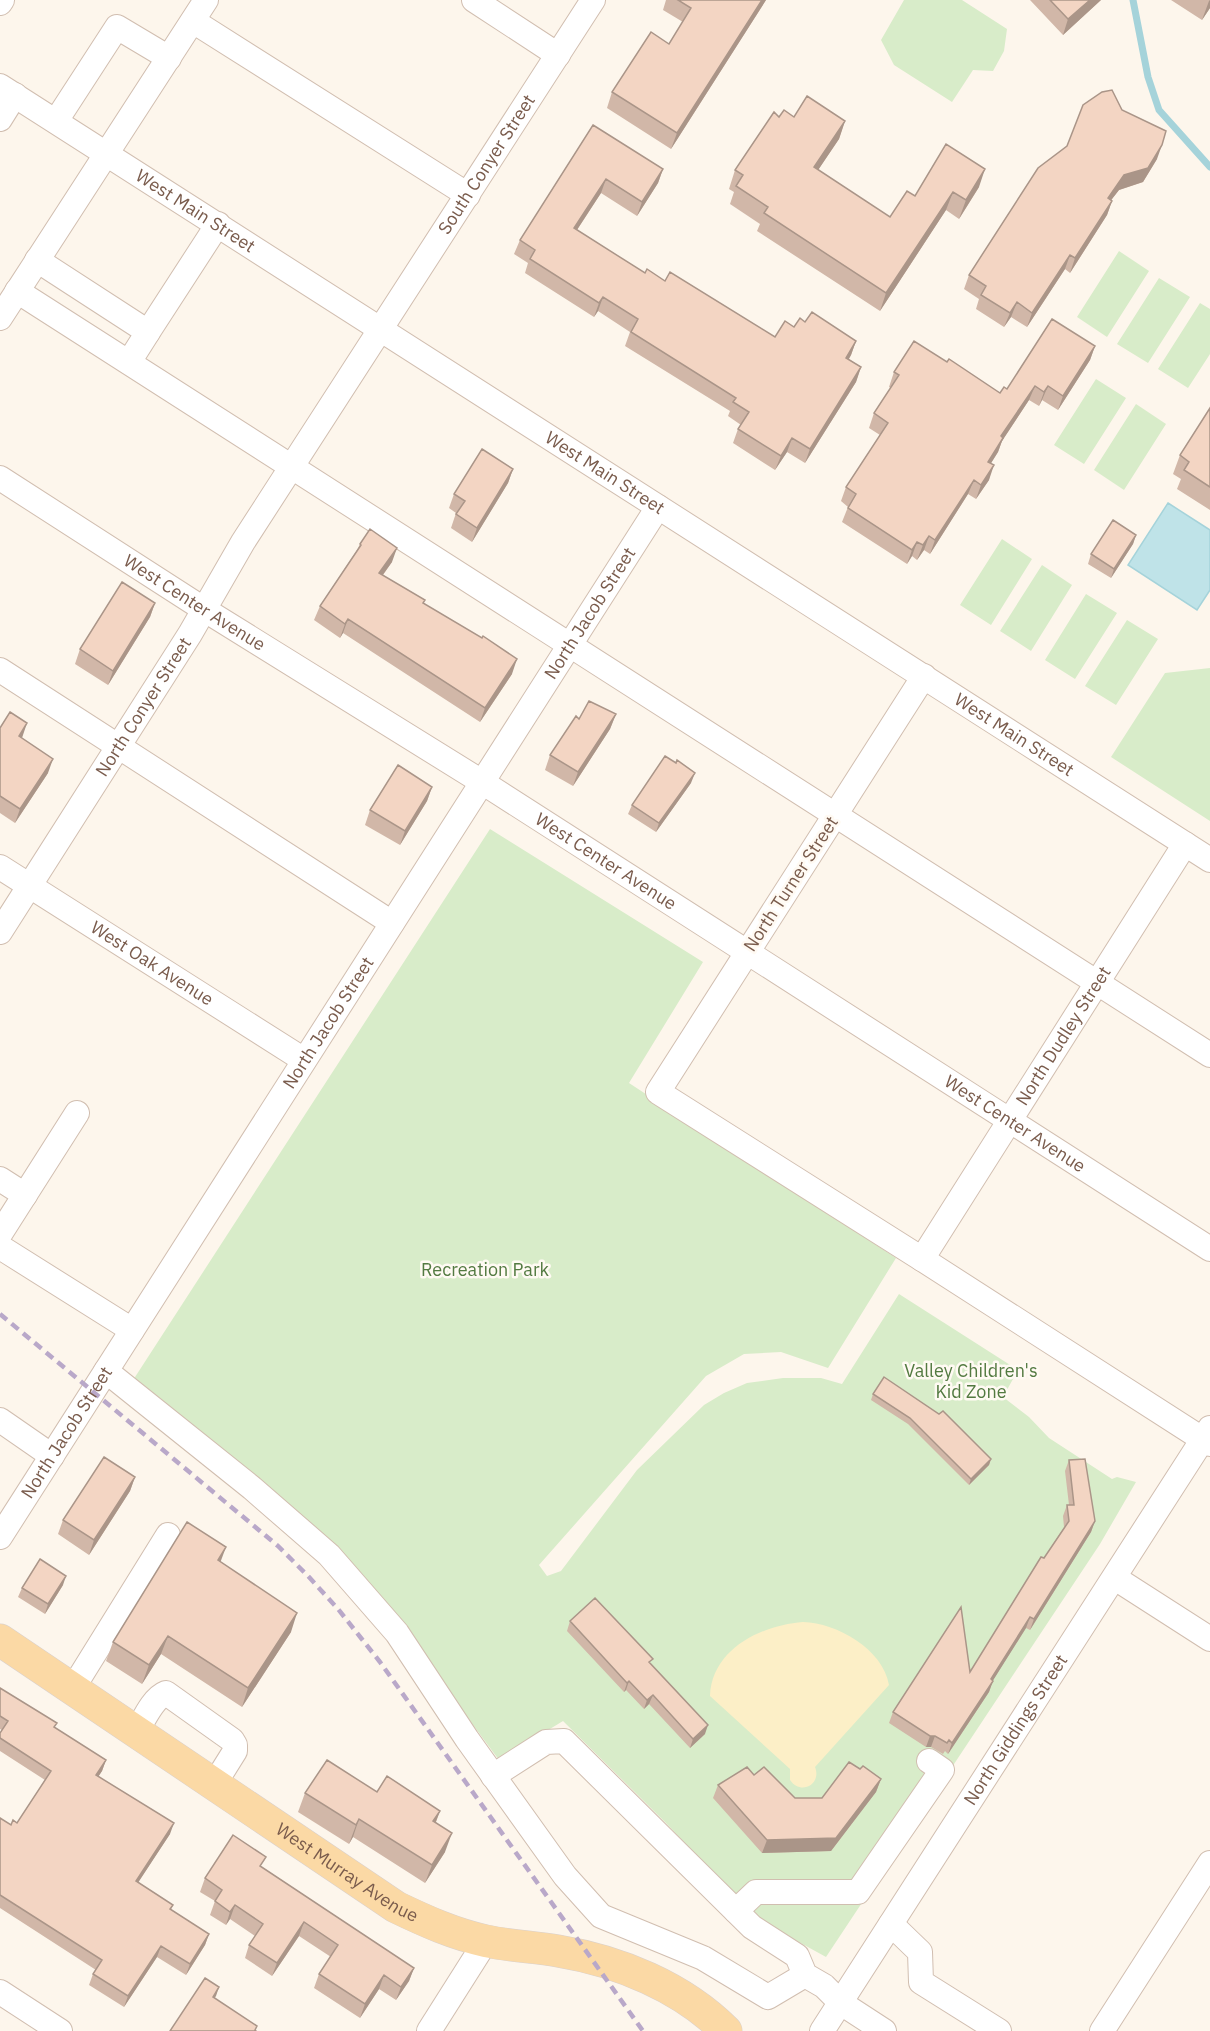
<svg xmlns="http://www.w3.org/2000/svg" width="1210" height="2031" viewBox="0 0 1210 2031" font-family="'IBM Plex Sans',sans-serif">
<rect width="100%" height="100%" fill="#fdf6ec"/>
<path fill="#d8ecc9" d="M 904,0 L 962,0 L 1007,29 L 1004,51 L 993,71 L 973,70 L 952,102 L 894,65 L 881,40 Z
M 1119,251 L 1149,271 L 1107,337 L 1077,317 Z
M 1159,278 L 1190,297 L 1148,363 L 1117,344 Z
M 1200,303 L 1210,309 L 1210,354 L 1188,388 L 1158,369 Z
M 1096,379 L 1126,398 L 1084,464 L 1054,445 Z
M 1136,404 L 1166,424 L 1124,490 L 1094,470 Z
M 1002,539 L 1032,559 L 991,625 L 960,605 Z
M 1042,565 L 1072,585 L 1031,651 L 1000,631 Z
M 1086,594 L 1117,613 L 1075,679 L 1045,660 Z
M 1127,620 L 1158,639 L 1116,705 L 1085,686 Z
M 1210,668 L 1210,821 L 1111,757 L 1165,673 Z
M 490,829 L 703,962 L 629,1083 L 896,1258 L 828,1368 L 781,1352 L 744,1354 L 706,1376 L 539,1565 L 547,1576 L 561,1571 L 637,1470 L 704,1405 L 724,1393 L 747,1383 L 783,1378 L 821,1378 L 842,1384 L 899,1294 L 1018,1370 L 1003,1397 L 1029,1417 L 1049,1438 L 1112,1479 L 1117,1477 L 1136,1482 L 1100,1544 L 826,1957 L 757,1919 L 665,1822 L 563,1721 L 499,1760 L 436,1675 L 378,1623 L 268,1510 L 126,1391 Z"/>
<path fill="#fcefc7" d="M 803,1622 C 837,1623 883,1649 889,1685 L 815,1767 C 822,1784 801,1796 790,1780 L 790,1769 L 710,1696 C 712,1648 763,1625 803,1622 Z"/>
<path fill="#bfe3e8" stroke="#a5d3da" stroke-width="1.5" d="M 1168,503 L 1210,530 L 1210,590 L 1197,610 L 1128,565 Z"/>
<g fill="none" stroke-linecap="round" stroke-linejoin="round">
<path stroke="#a5d3da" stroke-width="7" d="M 1133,0 L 1148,77 L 1159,110 L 1210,167"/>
<g stroke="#d1beb0" stroke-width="26">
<g id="minor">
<path d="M 474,0 L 558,55"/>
<path d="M 0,3 L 2,0"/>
<path d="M 193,21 L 468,195"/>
<path id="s1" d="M 0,86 L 1210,860"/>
<path d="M 0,119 L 15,95"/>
<path d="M 56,121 L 117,27 L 169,58"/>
<path d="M 37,260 L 148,332 L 129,362"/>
<path d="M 17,291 L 1210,1055"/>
<path d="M 0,318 L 206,0"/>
<path d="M 148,332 L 218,224"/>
<path id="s2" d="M 0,478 L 205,610 L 482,782 L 1210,1249"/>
<path d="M 0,670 L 392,923"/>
<path d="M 924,676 L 658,1092 L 922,1259 L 1210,1444"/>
<path id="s3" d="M 0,867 L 304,1060"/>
<path id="s4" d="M 0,932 L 190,634 L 243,542 L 593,0"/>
<path d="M 0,1179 L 25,1195"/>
<path d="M 0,1234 L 77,1113"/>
<path d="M 0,1247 L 132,1330"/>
<path id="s5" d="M 922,1259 L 1185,844"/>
<path d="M 106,1371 L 252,1488 L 329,1555 L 397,1633 L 467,1739 L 565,1876 L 601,1916 L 703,1958 L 768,1997 L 805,1975"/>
<path d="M 0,1420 L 52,1456"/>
<path id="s6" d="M 0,1537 L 658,507"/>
<path d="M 1115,1578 L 1210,1639"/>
<path d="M 73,1688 L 168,1535"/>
<path d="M 137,1731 C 144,1719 153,1698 166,1693 L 232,1740 L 235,1745 L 235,1751 L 215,1783"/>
<path d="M 493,1776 L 546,1742 L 564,1741 L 752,1927 L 797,1956 L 805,1975 L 824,1986 L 841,2003 L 884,2031"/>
<path d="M 736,1911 L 756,1892 L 858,1892 L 942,1770 L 929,1761"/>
<path d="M 891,1924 L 920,1952 L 921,1982 L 999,2031"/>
<path d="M 0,1992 L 60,2031"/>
<path d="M 429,2031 L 486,1941"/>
<path id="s7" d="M 822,2031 L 1210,1428"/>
<path d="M 1102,2031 L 1210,1863"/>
</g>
</g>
<g stroke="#dad1cd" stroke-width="33">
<g id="major">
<path id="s8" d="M 0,1640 L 396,1907 C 425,1921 454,1934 486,1941 C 510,1946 534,1947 558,1951 C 619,1961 682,1987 726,2031"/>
</g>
</g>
<use href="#minor" stroke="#fff" stroke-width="24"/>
<use href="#major" stroke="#fbd9a5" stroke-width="32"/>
<path stroke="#b9a8c9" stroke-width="4.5" stroke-dasharray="9 6" stroke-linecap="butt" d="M 0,1314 L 278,1546 L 308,1576 L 338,1609 L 380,1662 L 643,2031"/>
</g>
<path fill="#d1b7a8" d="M 666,0 L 766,0 L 671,149 L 607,108 L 612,92 L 669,44 L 683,22 L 663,10 Z
M 1030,0 L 1101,0 L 1063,35 Z
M 1171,0 L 1210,0 L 1210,8 L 1202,20 Z
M 1122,110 L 1157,159 L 1143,182 L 1119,190 L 1111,200 L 1112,201 L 1107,215 L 1070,273 L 1065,269 L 1027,327 L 1011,317 L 1004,327 L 976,309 L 979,299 L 964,289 L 969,275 Z
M 794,117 L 845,121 L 839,139 L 818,170 L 890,217 L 915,196 L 979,187 L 959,219 L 946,210 L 880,311 L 757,231 L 760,224 L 730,204 L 734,192 L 729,189 L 735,170 Z
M 593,125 L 663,169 L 658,183 L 637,216 L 601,193 L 577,230 L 645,273 L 665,281 L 775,337 L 805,322 L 856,341 L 851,355 L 849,359 L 861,367 L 856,382 L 805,463 L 787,452 L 775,470 L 733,443 L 738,429 L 741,425 L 728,416 L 730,411 L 625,346 L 630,332 L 598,311 L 594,317 L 525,273 L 528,263 L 514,254 L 520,240 Z
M 1095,346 L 1090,360 L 1058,410 L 1042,400 L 1039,406 L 1029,400 L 1002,441 L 998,452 L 991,463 L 989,480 L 976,499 L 968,494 L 930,554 L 924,550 L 917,560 L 912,556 L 907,564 L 842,522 L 848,507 L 841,501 L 846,487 L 880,435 L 869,428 L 874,413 L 891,388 L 889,387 L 894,372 L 947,362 L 1000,393 Z
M 1210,408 L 1210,510 L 1177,489 L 1181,479 L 1173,474 L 1180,455 Z
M 513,469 L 508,483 L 472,542 L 451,528 L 456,513 L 449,508 L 454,494 Z
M 1136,535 L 1133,544 L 1111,578 L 1088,564 L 1091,554 Z
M 360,544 L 392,562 L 383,575 L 424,603 L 512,674 L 480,722 L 343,633 L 340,638 L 314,620 L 320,606 L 357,550 Z
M 155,603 L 150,617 L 108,685 L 75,664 L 80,649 Z
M 616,714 L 610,729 L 573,786 L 545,770 L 550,755 Z
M 0,728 L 22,738 L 48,773 L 15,823 L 0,813 Z
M 691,783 L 656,832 L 628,814 L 632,805 Z
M 432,787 L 427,801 L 400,845 L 365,825 L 370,810 Z
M 873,1394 L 991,1459 L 989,1465 L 969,1485 L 908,1424 L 871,1400 Z
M 1069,1460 L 1095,1521 L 1091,1532 L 1030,1630 L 1026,1628 L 993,1680 L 989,1692 L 948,1754 L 945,1751 L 943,1754 L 931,1747 L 926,1747 L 889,1723 L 893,1712 L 970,1672 L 1064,1527 L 1063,1516 L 1067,1505 L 1069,1505 L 1065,1471 Z
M 135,1477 L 130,1491 L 89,1555 L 58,1534 L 63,1520 Z
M 221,1562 L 291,1632 L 242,1707 L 161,1654 L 142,1684 L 106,1661 L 113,1642 Z
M 63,1585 L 45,1614 L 18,1597 L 22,1588 Z
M 570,1621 L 651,1664 L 705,1734 L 690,1748 L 649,1704 L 644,1709 L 626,1690 L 624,1692 L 567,1631 Z
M 0,1688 L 55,1728 L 106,1760 L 102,1771 L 98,1777 L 170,1834 L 138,1882 L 173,1905 L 171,1910 L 209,1934 L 205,1945 L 186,1975 L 157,1957 L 124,2007 L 89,1985 L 93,1974 L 96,1970 L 0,1908 L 0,1818 L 11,1825 L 17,1823 L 45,1780 L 0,1751 L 0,1733 L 2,1730 L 0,1729 Z
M 860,1769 L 881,1779 L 876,1792 L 831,1851 L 762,1853 L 713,1798 L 718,1785 L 754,1775 L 795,1798 L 822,1798 Z
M 377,1792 L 440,1811 L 436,1822 L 445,1852 L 425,1883 L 353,1837 L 349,1844 L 298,1812 L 305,1793 Z
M 262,1867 L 414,1968 L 409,1981 L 396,2000 L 379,1989 L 360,2018 L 314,1988 L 319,1974 L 331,1957 L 299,1936 L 272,1976 L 245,1958 L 249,1945 L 255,1936 L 230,1919 L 226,1925 L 210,1915 L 215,1901 L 200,1892 L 205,1878 Z"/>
<path fill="#aa9588" d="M 762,0 L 766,0 L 671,149 L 677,133 Z
M 1090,0 L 1101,0 L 1063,35 L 1068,19 Z
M 1210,0 L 1210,8 L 1202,20 L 1209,1 Z
M 845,121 L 839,139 L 808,185 L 814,167 Z
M 1162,145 L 1157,159 L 1143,182 L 1119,190 L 1102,212 L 1108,198 L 1124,175 Z
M 663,169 L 658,183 L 637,216 L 642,202 Z
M 985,169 L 979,187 L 959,219 L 966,200 Z
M 606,179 L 601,193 L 569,242 L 574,228 Z
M 953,192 L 946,210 L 880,311 L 886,293 Z
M 1112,201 L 1107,215 L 1070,273 L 1075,258 Z
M 1070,255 L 1065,269 L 1027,327 L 1032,313 Z
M 603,297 L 598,311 L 594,317 L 599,303 Z
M 1017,302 L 1011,317 L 1004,327 L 1010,313 Z
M 856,341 L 851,355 L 841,372 L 846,358 Z
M 1095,346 L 1090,360 L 1058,410 L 1063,396 Z
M 861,367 L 856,382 L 805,463 L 810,449 Z
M 1035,386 L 1029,400 L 1002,441 L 998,452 L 983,476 L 988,462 L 1001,436 Z
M 1048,386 L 1042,400 L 1039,406 L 1044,392 Z
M 792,438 L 787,452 L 775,470 L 781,456 Z
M 994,465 L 989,480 L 976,499 L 981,485 Z
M 513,469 L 508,483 L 472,542 L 477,528 Z
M 974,480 L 968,494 L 930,554 L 935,540 Z
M 1136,535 L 1133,544 L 1111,578 L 1114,569 Z
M 929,536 L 924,550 L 917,560 L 923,545 Z
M 917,542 L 912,556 L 907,564 L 912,550 Z
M 397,548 L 392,562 L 374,587 L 379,573 Z
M 155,603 L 150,617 L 108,685 L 113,671 Z
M 348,619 L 343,633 L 340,638 L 345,624 Z
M 517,659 L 512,674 L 480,722 L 485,708 Z
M 616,714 L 610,729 L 573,786 L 578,772 Z
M 27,723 L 22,738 L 14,750 L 19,736 Z
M 53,759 L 48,773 L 15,823 L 20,809 Z
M 695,773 L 691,783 L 656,832 L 659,823 Z
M 432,787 L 427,801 L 400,845 L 405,831 Z
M 991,1459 L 989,1465 L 969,1485 L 971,1479 Z
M 135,1477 L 130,1491 L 89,1555 L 94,1540 Z
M 1095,1521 L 1091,1532 L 1030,1630 L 1034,1619 Z
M 226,1547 L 219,1566 L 218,1560 Z
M 66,1576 L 63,1585 L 45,1614 L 48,1604 Z
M 297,1613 L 291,1632 L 242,1707 L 248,1688 Z
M 1030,1617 L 1026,1628 L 987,1690 L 991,1679 Z
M 168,1636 L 161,1654 L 142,1684 L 149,1665 Z
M 629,1681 L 626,1690 L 624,1692 L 627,1683 Z
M 993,1681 L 989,1692 L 948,1754 L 952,1743 Z
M 653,1695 L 649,1704 L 644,1709 L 647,1700 Z
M 708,1725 L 705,1734 L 690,1748 L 693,1739 Z
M 930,1736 L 935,1736 L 931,1747 L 926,1747 Z
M 106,1760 L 102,1771 L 92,1786 L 96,1775 Z
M 881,1779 L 876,1792 L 831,1851 L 762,1853 L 767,1840 Z
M 440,1811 L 433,1829 L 433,1821 Z
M 359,1819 L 353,1837 L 349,1844 L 356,1825 Z
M 174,1823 L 170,1834 L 132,1892 L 136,1881 Z
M 452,1833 L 445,1852 L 425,1883 L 432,1865 Z
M 235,1905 L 230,1919 L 226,1925 L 230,1912 Z
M 304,1922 L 299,1936 L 272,1976 L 277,1963 Z
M 209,1934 L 205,1945 L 186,1975 L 190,1964 Z
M 161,1946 L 157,1957 L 124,2007 L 128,1996 Z
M 414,1968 L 409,1981 L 396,2000 L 401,1987 Z
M 384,1975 L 379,1989 L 360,2018 L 365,2004 Z
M 219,1987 L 216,1996 L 209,2006 L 213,1997 Z"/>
<path fill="#f3d5c3" stroke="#aa9588" stroke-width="1.5" d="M 678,0 L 762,0 L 677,133 L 612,92 L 651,32 L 669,44 L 691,8 Z
M 1050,0 L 1090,0 L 1068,19 Z
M 1112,90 L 1122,110 L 1166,131 L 1162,145 L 1148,168 L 1124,175 L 1108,198 L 1112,201 L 1075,258 L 1070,255 L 1032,313 L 1017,302 L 1010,313 L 981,295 L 986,286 L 969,275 L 1038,168 L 1067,146 L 1083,105 L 1102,92 Z
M 807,96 L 845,121 L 814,167 L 890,217 L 907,191 L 915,196 L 946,144 L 985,169 L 966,200 L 953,192 L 886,293 L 764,213 L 768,207 L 736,186 L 743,175 L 735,170 L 774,112 L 779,117 L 784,110 L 794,117 Z
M 593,125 L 663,169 L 642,202 L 606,179 L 574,228 L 645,273 L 647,269 L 665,281 L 670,272 L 775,337 L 785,321 L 794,327 L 800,318 L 805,322 L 812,312 L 856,341 L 846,358 L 861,367 L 810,449 L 792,438 L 781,456 L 738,429 L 749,412 L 733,402 L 736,398 L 631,332 L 638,319 L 603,297 L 599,303 L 530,259 L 535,250 L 520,240 Z
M 1052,319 L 1095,346 L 1063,396 L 1048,386 L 1044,392 L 1035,386 L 1001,436 L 1003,438 L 988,462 L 994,465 L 981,485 L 974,480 L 935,540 L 929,536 L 923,545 L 917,542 L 912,550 L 848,508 L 856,494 L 846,487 L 888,423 L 874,413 L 899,375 L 894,372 L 914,341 L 947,362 L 949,359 L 1000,393 L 1004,387 L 1007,389 Z
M 1210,408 L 1210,487 L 1184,470 L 1189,462 L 1180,455 Z
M 482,449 L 513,469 L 477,528 L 456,514 L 465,501 L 454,494 Z
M 1113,520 L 1136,535 L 1114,569 L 1091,554 Z
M 370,529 L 397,548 L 379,573 L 425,600 L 423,603 L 482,638 L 483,636 L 517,659 L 485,708 L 348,619 L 345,624 L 320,606 L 361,545 L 360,544 Z
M 122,582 L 155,603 L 113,671 L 80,649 Z
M 589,701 L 616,714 L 578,772 L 550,755 L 576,716 L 579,719 Z
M 10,712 L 27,723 L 19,736 L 53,759 L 20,809 L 0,796 L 0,728 Z
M 665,756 L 676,763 L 677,760 L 695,773 L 659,823 L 632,805 Z
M 398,765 L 432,787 L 405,831 L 370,810 Z
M 884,1377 L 939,1414 L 943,1411 L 991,1459 L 971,1479 L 910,1418 L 873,1394 Z
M 104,1457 L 135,1477 L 94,1540 L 63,1520 Z
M 1085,1459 L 1095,1521 L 1034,1619 L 1030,1617 L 991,1679 L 993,1681 L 952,1743 L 949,1740 L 947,1743 L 935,1736 L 930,1736 L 893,1712 L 961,1607 L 970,1672 L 1041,1557 L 1044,1558 L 1069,1521 L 1067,1505 L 1074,1505 L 1069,1460 Z
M 187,1522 L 226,1547 L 218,1560 L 297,1613 L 248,1688 L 168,1636 L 149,1665 L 113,1642 Z
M 40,1559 L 66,1576 L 48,1604 L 22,1588 Z
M 595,1598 L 653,1659 L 649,1662 L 708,1725 L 693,1739 L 653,1695 L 647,1700 L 629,1681 L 627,1683 L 570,1621 Z
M 0,1688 L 57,1723 L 54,1727 L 106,1760 L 96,1775 L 174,1823 L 136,1881 L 173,1905 L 170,1909 L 209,1934 L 190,1964 L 161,1946 L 128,1996 L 93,1974 L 102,1960 L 0,1895 L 0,1818 L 11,1825 L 13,1820 L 17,1823 L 51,1771 L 0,1738 L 0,1733 L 8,1721 L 0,1716 Z
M 327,1760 L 377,1792 L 387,1776 L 440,1811 L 433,1821 L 452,1833 L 432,1865 L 359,1819 L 356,1825 L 305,1793 Z
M 849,1762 L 860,1769 L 863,1766 L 881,1779 L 836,1838 L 767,1840 L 718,1785 L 747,1767 L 754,1775 L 764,1767 L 795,1798 L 822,1798 Z
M 233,1835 L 266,1857 L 260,1866 L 414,1968 L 401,1987 L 384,1975 L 365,2004 L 319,1974 L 338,1945 L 304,1922 L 277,1963 L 249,1945 L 263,1924 L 235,1905 L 230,1912 L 215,1901 L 222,1890 L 205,1878 Z
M 205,1978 L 219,1987 L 213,1997 L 257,2026 L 255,2030 L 256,2031 L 170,2031 Z"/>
<g text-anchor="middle" stroke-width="5" stroke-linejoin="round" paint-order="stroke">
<g font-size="18" fill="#7a5c4d" stroke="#fffaf3">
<text dy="6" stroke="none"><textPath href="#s4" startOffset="909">South Conyer Street</textPath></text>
<text dy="6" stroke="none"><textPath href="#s1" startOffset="232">West Main Street</textPath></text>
<text dy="6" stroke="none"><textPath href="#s1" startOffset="718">West Main Street</textPath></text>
<text dy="6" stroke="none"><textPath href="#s2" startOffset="231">West Center Avenue</textPath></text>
<text dy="6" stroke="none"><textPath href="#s6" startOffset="1096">North Jacob Street</textPath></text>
<text dy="6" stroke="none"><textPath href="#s4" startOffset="267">North Conyer Street</textPath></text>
<text dy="6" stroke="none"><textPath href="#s1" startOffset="1204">West Main Street</textPath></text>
<text dy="6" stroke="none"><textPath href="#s2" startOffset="717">West Center Avenue</textPath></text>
<text transform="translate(791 884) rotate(-57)" y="6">North Turner Street</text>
<text dy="6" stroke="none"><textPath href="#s3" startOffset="180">West Oak Avenue</textPath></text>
<text dy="6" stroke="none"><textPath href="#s6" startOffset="610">North Jacob Street</textPath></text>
<text dy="6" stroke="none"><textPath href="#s5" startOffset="264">North Dudley Street</textPath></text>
<text dy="6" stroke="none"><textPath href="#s2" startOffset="1203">West Center Avenue</textPath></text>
<text dy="6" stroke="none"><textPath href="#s6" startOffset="124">North Jacob Street</textPath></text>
<text dy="6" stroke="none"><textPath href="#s7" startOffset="358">North Giddings Street</textPath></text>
<text dy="6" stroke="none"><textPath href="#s8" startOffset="418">West Murray Avenue</textPath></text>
</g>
<g font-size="18" fill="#537a41" stroke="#fffaf3">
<text x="485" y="1276">Recreation Park</text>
<text x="971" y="1377">Valley Children's<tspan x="971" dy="21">Kid Zone</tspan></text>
</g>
</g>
</svg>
